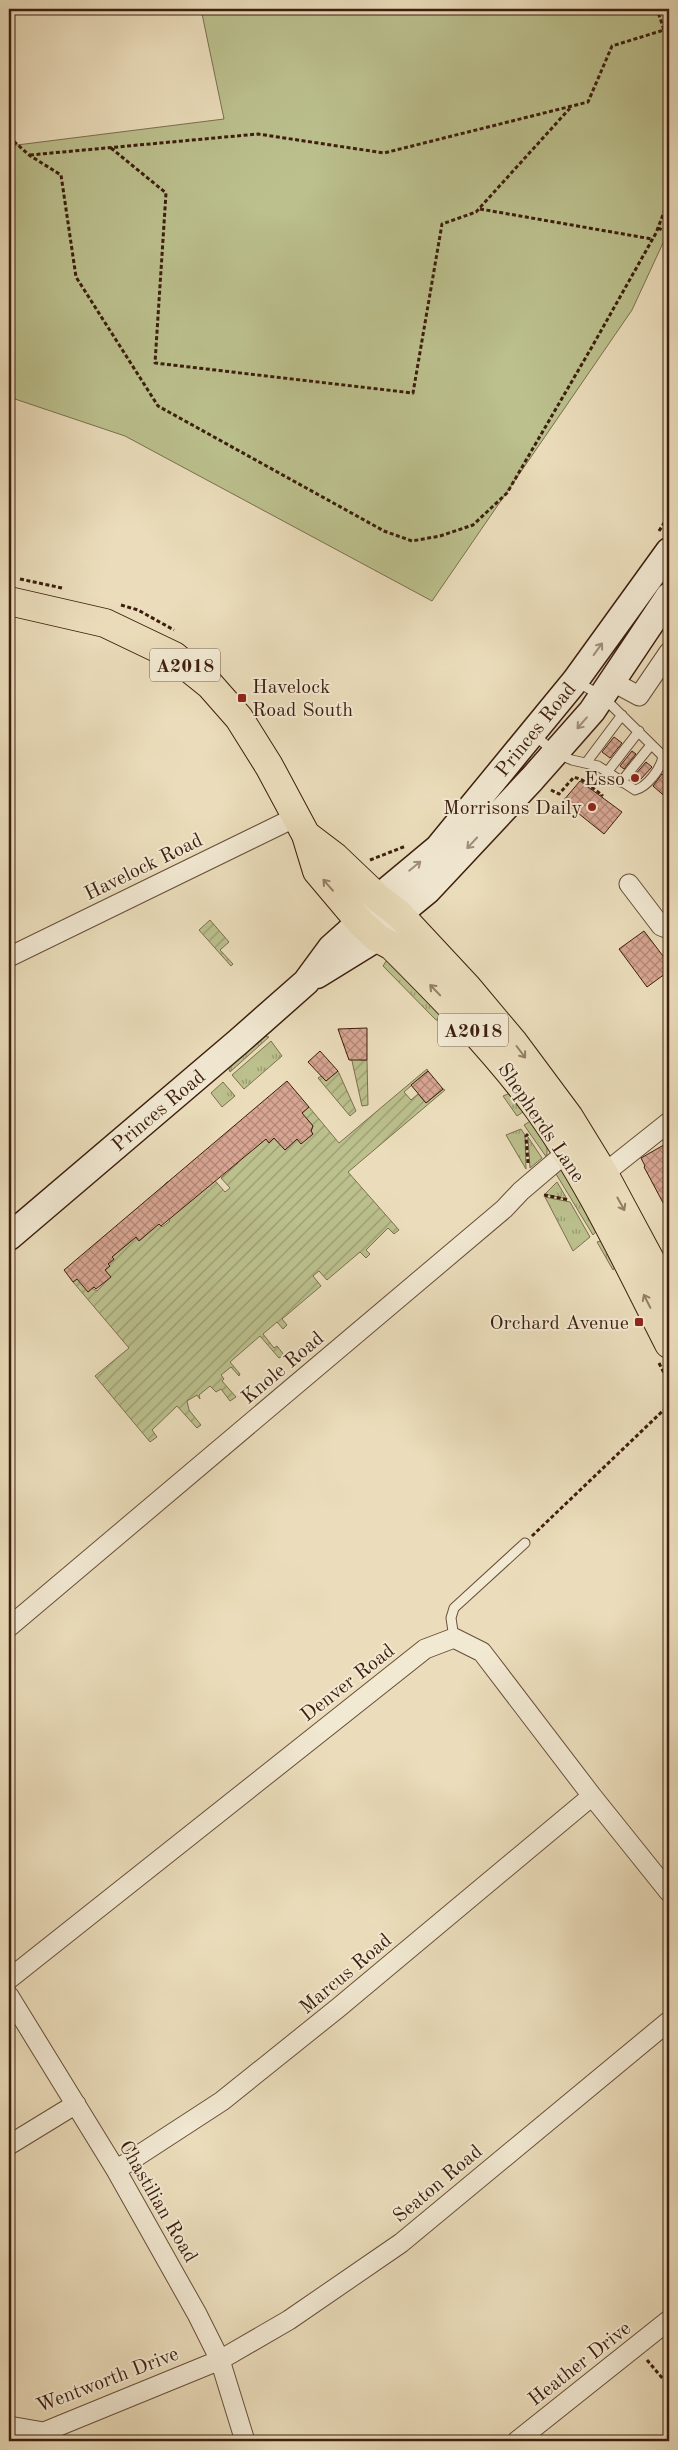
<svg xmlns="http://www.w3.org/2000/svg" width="678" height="2450" viewBox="0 0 678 2450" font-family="'Old Standard TT',serif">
<defs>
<pattern id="grass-tufts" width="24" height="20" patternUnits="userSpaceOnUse" patternTransform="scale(1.25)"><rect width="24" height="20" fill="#bbc08d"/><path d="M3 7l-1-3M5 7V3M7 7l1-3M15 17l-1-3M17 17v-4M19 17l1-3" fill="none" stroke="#999b72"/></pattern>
<pattern id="garden-furrows" width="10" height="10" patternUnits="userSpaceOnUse" patternTransform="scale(1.25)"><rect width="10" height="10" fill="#bbc08d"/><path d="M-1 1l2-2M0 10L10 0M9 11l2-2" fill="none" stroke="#999b72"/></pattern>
<pattern id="building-cross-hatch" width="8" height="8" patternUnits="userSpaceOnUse" patternTransform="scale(1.25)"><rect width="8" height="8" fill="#d7a592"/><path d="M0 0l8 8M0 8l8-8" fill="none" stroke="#b08676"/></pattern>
</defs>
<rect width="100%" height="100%" fill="#ebddbb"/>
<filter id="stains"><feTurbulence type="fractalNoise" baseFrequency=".004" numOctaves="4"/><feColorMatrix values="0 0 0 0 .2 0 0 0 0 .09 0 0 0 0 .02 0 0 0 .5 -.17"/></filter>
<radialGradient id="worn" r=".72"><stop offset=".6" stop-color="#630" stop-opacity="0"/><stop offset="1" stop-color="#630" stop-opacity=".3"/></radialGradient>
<path fill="url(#grass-tufts)" stroke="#7c6f4e" d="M 388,958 L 445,1013 L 439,1020 L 436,1020 L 383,966 Z
M 263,1036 L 269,1037 L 230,1072 L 228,1066 Z
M 271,1041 L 282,1056 L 244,1089 L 232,1075 Z
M 223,1082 L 235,1096 L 222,1107 L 211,1093 Z
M 513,1092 L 526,1110 L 517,1116 L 503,1096 Z
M 532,1120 L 547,1145 L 547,1158 L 524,1125 Z
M 521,1129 L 525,1135 L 526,1169 L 506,1135 Z
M 528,1137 L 542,1158 L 530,1168 Z
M 562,1165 L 598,1229 L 593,1235 L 553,1169 Z
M 557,1182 L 567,1199 L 545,1194 Z
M 545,1197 L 570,1202 L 590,1237 L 573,1251 Z
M 604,1240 L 615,1267 L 613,1270 L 597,1242 Z"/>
<path fill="#bbc08d" stroke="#7c6f4e" d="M 201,9 L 669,9 L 669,230 L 632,310 L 432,601 L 125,436 L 9,397 L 9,146 L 224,119 Z"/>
<path fill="url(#garden-furrows)" stroke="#7c6f4e" d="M 210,920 L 229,942 L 220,950 L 233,964 L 231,966 L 199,930 Z
M 346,1052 L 360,1060 L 367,1060 L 368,1105 L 362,1106 L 352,1061 Z
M 427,1069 L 428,1071 L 404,1092 L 411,1100 L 418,1094 L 426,1103 L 443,1089 L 445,1090 L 348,1172 L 399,1230 L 394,1234 L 388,1228 L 366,1250 L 370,1254 L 366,1258 L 360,1252 L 327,1280 L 319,1271 L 313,1276 L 321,1286 L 282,1319 L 287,1325 L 283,1329 L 277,1322 L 263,1334 L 274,1348 L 277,1346 L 284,1355 L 279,1358 L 260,1336 L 230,1362 L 240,1374 L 239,1376 L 231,1367 L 221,1375 L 224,1379 L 222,1381 L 236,1397 L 230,1401 L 221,1389 L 216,1392 L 210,1386 L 199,1395 L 200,1399 L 197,1395 L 187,1401 L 189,1410 L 201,1425 L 197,1428 L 177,1406 L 152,1430 L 157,1437 L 150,1442 L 95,1376 L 129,1348 L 73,1282 L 77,1279 L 97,1291 L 110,1277 L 105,1270 L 110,1266 L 108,1264 L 114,1260 L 112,1257 L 136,1237 L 139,1241 L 159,1223 L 162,1227 L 170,1221 L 164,1213 L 178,1202 L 164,1185 L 167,1182 L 210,1175 L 225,1192 L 230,1188 L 221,1178 L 238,1163 L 232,1156 L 248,1140 L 255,1148 L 266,1139 L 269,1143 L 274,1138 L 285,1150 L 297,1139 L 301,1143 L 313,1134 L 311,1131 L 313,1126 L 309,1121 L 298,1117 L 309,1107 L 339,1143 Z
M 338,1071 L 356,1111 L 350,1116 L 318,1078 L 321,1076 L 326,1081 Z"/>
<path fill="url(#building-cross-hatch)" stroke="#3d1e0e" d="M 614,737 L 622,743 L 610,758 L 602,752 Z
M 632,751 L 636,754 L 624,769 L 620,766 Z
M 646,762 L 652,767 L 639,781 L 634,776 Z
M 662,774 L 669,780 L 669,800 L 653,786 Z
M 580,781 L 622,812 L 604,834 L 563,801 Z
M 644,931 L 669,964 L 669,971 L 647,987 L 619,949 Z
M 367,1028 L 367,1060 L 349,1060 L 338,1029 Z
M 320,1051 L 338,1071 L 326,1081 L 308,1062 Z
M 428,1071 L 443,1089 L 426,1103 L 411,1085 Z
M 287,1081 L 309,1107 L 302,1113 L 313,1126 L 311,1131 L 313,1134 L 301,1144 L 297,1139 L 285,1150 L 274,1138 L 269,1143 L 266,1139 L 161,1226 L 159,1224 L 139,1241 L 136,1237 L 112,1257 L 114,1259 L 108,1264 L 110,1266 L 105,1270 L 111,1277 L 96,1289 L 94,1287 L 88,1292 L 77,1279 L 73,1282 L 64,1270 Z
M 669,1142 L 669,1214 L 644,1167 L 645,1166 L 641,1158 Z"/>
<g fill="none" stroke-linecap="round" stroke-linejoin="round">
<g stroke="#684e39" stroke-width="11">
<path id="service" d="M 534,735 L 556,753 L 572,760 L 598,766 L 635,790 C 647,787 661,769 663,756 L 602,696 L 577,682
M 586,763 L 622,715
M 608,771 L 639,731
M 621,782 L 651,745
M 454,1638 L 451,1618 L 454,1608 L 525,1543"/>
</g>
<g stroke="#684e39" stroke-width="21">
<path id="minor" d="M 613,682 L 639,696 L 669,652
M 629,884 L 661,926 L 669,929
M 9,957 L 296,817
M 596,1180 L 669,1122
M 9,1627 L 504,1209 L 521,1191 L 575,1145
M 9,1979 L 425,1649 L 454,1638 L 482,1652 L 592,1796 L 669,1892
M 9,1996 L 116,2170 L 197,2314 L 220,2360 L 245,2441
M 9,2145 L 76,2104
M 116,2170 L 222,2101 L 338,2008 L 592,1796
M 9,2426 L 44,2432 L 220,2360 L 289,2320 L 401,2243 L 669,2021
M 517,2441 L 669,2320"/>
</g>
<g stroke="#3d1e0e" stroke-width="29">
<path id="secondary" d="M 317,975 L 377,938 L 399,914 L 427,891 L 532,779 L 592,711 L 669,596
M 9,1237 L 238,1042 L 306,982 L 331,948 L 360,922 L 378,898 L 438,848 L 575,681 L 669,551"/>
</g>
<g stroke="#3d1e0e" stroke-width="30">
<path id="primary" d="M 9,601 L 105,623 L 174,656 L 210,685 L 239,718 L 269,766 L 306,835 L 317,871 L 360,922 L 377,938 L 392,946 C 442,996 492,1047 534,1103 C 587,1175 628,1264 669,1344
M 306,835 L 335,857 L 378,898 L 399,914 L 467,987 L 514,1043 L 569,1117 L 604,1174 L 669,1295"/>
</g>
<path stroke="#3d1e0e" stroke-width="3" stroke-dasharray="4 2.5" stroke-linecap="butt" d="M 664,30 L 669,40
M 9,137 L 29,155 L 61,175 L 76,277 L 158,406 L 384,531 L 412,541 L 440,536 L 473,525 L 507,493 L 593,345 L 656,233 L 669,199
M 111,148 L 166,193 L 155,363 L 413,393 L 442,224 L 476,212 L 571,107
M 30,155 L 258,134 L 384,153 L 588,102 L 612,46 L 664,30 L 657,9
M 480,209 L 652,239
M 658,228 L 669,233
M 659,531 L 669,515
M 20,579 L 62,588
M 121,605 L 138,610 L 174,630
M 551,790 L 559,794 L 574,777 L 582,780 L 602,795 L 601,796
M 370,860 L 406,846
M 528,1134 L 526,1136 L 528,1163
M 544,1195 L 569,1200
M 659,1363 L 669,1383
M 532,1536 L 669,1405
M 667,2357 L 669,2359
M 647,2360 L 669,2386"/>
<use href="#service" stroke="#f2e9d3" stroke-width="9"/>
<use href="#minor" stroke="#f2e9d3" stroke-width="19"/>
<use href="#secondary" stroke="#f2e9d3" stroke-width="26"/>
<use href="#primary" stroke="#ebddbb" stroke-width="28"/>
</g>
<defs><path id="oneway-shaft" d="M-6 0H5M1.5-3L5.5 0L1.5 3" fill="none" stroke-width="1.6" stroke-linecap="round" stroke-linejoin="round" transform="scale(1.25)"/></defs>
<g stroke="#a18e7a">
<use href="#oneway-shaft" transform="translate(598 649) rotate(-54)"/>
<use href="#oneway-shaft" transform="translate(582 723) rotate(131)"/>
<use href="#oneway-shaft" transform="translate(472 843) rotate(133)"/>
<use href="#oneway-shaft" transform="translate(415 866) rotate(-39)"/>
</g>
<g stroke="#947e64">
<use href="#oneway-shaft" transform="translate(328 885) rotate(-131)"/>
<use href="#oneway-shaft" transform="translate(435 990) rotate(-134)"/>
<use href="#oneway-shaft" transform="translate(521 1052) rotate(53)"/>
<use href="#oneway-shaft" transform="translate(621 1204) rotate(61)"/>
<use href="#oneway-shaft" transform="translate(647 1301) rotate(-117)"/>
</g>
<g fill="#8f2418" stroke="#f2e9d3" stroke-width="2">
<rect x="237" y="693" width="10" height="10" rx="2.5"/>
<circle cx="635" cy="778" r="5"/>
<circle cx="592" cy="807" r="5"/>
<rect x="634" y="1317" width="10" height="10" rx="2.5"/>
</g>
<g text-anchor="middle" stroke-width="4" stroke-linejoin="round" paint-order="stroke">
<g fill="#f2e9d3" stroke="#735b49" stroke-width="1">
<rect x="150" y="648.5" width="70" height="33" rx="4"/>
<rect x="438" y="1013.5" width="70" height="33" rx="4"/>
</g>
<g font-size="19" font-weight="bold" fill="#3d1e0e">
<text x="185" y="672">A2018</text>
<text x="473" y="1037">A2018</text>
</g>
<g font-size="20" fill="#3d1e0e" stroke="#f2e9d3" text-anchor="end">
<text x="252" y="693" text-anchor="start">Havelock<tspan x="252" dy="23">Road South</tspan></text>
<text x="625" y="785">Esso</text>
<text x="582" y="814">Morrisons Daily</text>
<text x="629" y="1329">Orchard Avenue</text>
</g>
<g font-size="20" fill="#3d1e0e" stroke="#f2e9d3">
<text transform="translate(535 729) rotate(-51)" y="7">Princes Road</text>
<text transform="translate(143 866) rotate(-26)" y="7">Havelock Road</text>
<text transform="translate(158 1110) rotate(-40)" y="7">Princes Road</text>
<text transform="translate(542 1122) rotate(56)" y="7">Shepherds Lane</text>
<text transform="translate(282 1367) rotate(-40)" y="7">Knole Road</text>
<text transform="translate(347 1682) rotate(-38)" y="7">Denver Road</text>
<text transform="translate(345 1973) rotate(-40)" y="7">Marcus Road</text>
<text transform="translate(437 2183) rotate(-40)" y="7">Seaton Road</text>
<text transform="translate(159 2201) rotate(60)" y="7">Chastilian Road</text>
<text transform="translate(579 2363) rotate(-38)" y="7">Heather Drive</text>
<text transform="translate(107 2379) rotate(-21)" y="7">Wentworth Drive</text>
</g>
</g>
<rect width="678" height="2450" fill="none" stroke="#ebddbb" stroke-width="30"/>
<rect x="10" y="10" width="658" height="2430" fill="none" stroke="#3d1e0e" stroke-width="2.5"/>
<rect x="15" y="15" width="648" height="2420" fill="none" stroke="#3d1e0e"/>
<rect width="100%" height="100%" filter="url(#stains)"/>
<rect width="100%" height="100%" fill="url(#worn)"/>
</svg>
